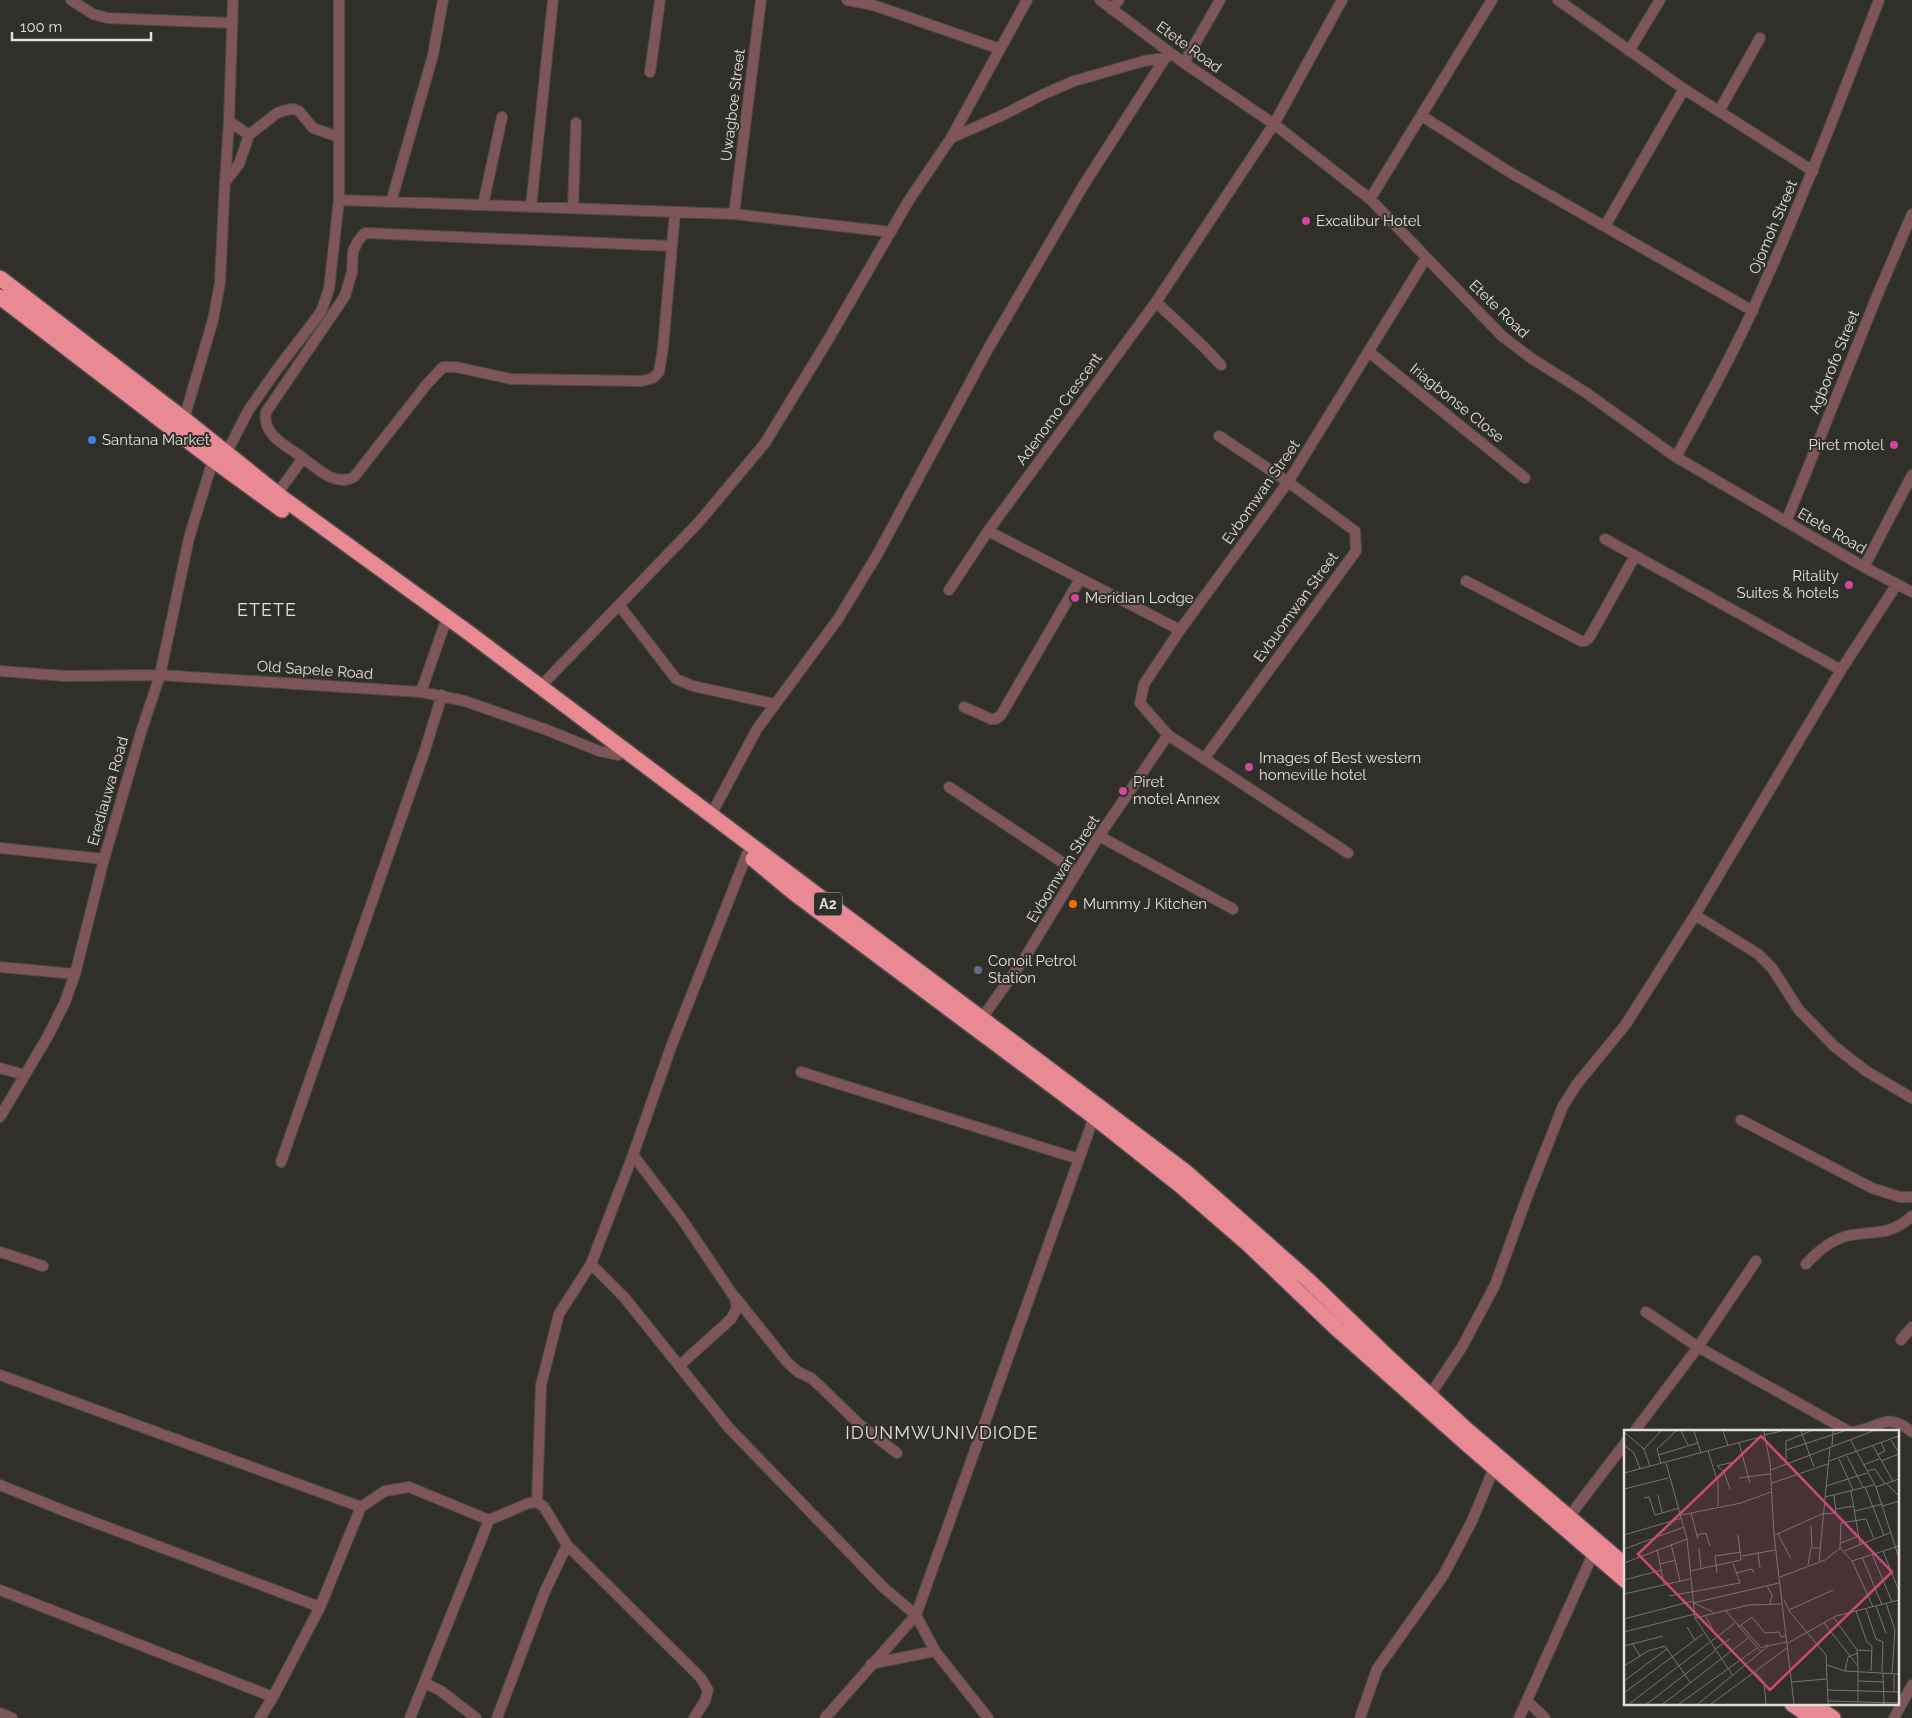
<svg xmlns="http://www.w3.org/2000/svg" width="1912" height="1718" viewBox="0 0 1912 1718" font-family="Raleway,sans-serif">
<rect width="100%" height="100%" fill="#312f2a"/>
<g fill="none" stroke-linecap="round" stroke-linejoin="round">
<g stroke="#4d4b46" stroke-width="12">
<path id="minor" d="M 71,0 L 93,14 L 107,18 L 231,23
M 847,0 L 873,5 L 1000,49
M 1100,0 L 1184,63 L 1274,124 L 1370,199 L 1502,336 L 1531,358 L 1585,392 L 1676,457 L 1864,567 L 1912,592
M 1558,0 L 1684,89 L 1813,171
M 1111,9 L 1119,0
M 1629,51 L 1660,0
M 1184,63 L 1220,0
M 650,72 L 660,0
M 1719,111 L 1760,38
M 1422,116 L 1511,173 L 1753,311
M 229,121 L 249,135
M 951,138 L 1003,115 L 1044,94 L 1074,81 L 1144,61 L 1166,58
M 225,182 L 239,164 L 249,135 L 277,113 L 286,110 L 293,109 L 299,111 L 313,128 L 339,137
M 1370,199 L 1492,0
M 339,200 L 734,214 L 891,232
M 391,202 L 433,55 L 443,0
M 483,205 L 502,117
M 531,207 L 553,0
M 573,208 L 576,123
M 734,214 L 761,0
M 1605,226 L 1684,89
M 1156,302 L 1203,346 L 1221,365
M 1369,352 L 1525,478
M 184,419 L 213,320 L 220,283 L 224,198 L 229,121 L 233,0
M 226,454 L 248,411 L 278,368 L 321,312 L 329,289 L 339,200 L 339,0
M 1676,457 C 1703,408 1730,360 1753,309 C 1799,208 1839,104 1879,0
M 303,458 C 286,445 262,436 266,412 L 345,296 L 352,272 L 353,251 L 358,241 L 365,233 L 672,246
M 277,494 L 303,458 C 318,469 335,487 354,477 L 427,384 L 443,367 L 456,367 L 511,379 L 642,381 L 653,378 L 659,372 L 663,348 L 675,212
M 1786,522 L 1877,296 L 1912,214
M 1605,539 L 1841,670
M 1864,567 L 1912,475
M 1466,581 L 1581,641 L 1585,641 L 1589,638 L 1635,556
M 949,590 L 988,531
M 619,605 L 676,679 L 693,686 L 775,704
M 1180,630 L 988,531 L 1156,302 L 1274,124 L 1342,0
M 0,671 L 65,676 L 160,675 L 421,692 L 465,701 L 547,730 L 599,751 L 618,755
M 540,687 L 699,522 L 765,443 L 828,340 L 909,200 L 951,138 L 1027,0
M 421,692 L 444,626
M 964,707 L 991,719 L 996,719 L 1001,715 L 1080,579
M 1204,759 L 1356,551 L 1355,531 L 1288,482 L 1219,436
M 949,787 L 1077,872
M 711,815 L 757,729 L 838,619 L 877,555 L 988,349 L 1083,186 L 1169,52
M 1099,836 L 1233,909
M 0,848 L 104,859
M 1348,853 L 1168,735 L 1140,703 L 1144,684 L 1180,630 L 1288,482 L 1426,258
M 1695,915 L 1758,954 L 1772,968 L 1799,1010 L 1834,1046 L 1866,1071 L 1912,1098
M 0,967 L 75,974
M 982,1018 L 1024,959 L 1099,836 L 1168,735
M 0,1068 L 25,1075
M 801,1072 L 1079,1159
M 0,1117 L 48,1036 L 65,1002 L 75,974 L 104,859 L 142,729 L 160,675 L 189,538 L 213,460
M 1741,1120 L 1872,1188 L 1900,1197 L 1912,1197
M 633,1155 L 681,1218 L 735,1298 L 737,1308 L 731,1319 L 679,1366
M 281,1162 L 425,750 L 442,695
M 0,1252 L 43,1266
M 591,1264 L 624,1297 L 729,1428 L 884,1588 L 916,1615 L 935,1651 L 988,1718
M 1806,1264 C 1817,1252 1831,1240 1847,1236 C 1874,1230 1889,1237 1912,1216
M 736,1298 L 787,1362 L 798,1372 L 811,1378 L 820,1386 L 859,1424 L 897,1453
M 1646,1312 L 1698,1347 L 1850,1432 C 1878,1431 1884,1409 1912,1432
M 1901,1340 L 1912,1327
M 0,1375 L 361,1507
M 1430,1395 L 1462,1347 L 1495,1285 L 1527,1197 L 1563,1106 L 1577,1084 L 1626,1024 L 1695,915 L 1841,670 L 1897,584
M 1634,1432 L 1698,1347 L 1756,1261
M 0,1485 L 67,1512 L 320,1607
M 537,1502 L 541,1385 L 559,1314 L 591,1264 L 633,1155 L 671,1047 L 747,854
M 1568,1518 L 1626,1442
M 0,1590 L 273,1697
M 871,1664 L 935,1651
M 425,1683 L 441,1691 L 476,1718
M 1527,1701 L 1545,1718
M 0,1713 L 12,1718
M 260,1718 L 273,1697 L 320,1607 L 361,1507 L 385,1491 L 409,1487 L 489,1520 L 529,1503 L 537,1502 L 544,1507 L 567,1545 L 701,1678 L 708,1690 L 705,1701 L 694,1718
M 410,1718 L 489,1520
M 497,1718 L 545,1591 L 567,1545
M 825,1718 L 916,1615 L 1094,1117
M 1360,1718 L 1377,1669 L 1443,1576 L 1472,1521 L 1494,1468
M 1519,1718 L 1593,1554
M 1894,1718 L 1912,1685"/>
</g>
<g stroke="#4d4b46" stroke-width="18">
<path id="highway" d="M 0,278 L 184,419 L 284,499 L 469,633 L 1186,1172 L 1308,1280 L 1388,1357 L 1466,1429 L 1626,1566
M 0,297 L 213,460 L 282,510
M 753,859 L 794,893 L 1094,1117 L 1181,1186 L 1248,1244 L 1337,1329 L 1469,1446 L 1626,1581
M 1792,1704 L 1812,1718
M 1812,1704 L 1833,1718"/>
</g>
<use href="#minor" stroke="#7e5659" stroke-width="10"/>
<use href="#highway" stroke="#e88993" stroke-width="15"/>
</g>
<g fill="#d1479c" stroke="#312f2a" stroke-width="2">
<circle cx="1306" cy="221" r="5"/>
<circle cx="1894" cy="445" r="5"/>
<circle cx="1849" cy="585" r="5"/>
<circle cx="1075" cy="598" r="5"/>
<circle cx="1249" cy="767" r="5"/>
<circle cx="1123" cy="791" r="5"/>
</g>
<circle fill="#3f7fe0" stroke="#312f2a" stroke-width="2" cx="92" cy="440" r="5"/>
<circle fill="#e8710a" stroke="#312f2a" stroke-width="2" cx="1073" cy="904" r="5"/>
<circle fill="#5c6f8a" stroke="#312f2a" stroke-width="2" cx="978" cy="970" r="5"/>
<g text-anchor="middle" stroke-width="4" stroke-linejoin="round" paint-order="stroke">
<rect fill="#312f2a" stroke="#acaaa7" stroke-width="1" x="814" y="892.5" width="28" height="23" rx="4"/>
<g font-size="14" font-weight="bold" fill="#e0dfdc">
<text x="828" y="909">A2</text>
</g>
<g font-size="15" fill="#e0dfdc" stroke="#312f2a">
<text transform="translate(1189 47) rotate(36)" y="5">Etete Road</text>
<text transform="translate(733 105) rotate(-83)" y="5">Uwagboe Street</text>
<text transform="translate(1773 227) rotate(-67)" y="5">Ojomoh Street</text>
<text transform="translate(1499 309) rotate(44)" y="5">Etete Road</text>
<text transform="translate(1834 362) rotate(-68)" y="5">Agborofo Street</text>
<text transform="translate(1457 403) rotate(39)" y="5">Iriagbonse Close</text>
<text transform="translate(1059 409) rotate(-54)" y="5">Adenomo Crescent</text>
<text transform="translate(1261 492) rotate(-55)" y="5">Evbomwan Street</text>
<text transform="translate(1832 531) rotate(30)" y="5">Etete Road</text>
<text transform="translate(1296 607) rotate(-54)" y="5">Evbuomwan Street</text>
<text transform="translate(315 670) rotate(4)" y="5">Old Sapele Road</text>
<text transform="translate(108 791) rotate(-74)" y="5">Erediauwa Road</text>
<text transform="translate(1063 869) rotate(-58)" y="5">Evbomwan Street</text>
</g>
<g font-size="15" fill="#e0dfdc" stroke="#312f2a" text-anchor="start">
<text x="1316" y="226">Excalibur Hotel</text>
<text x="102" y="445">Santana Market</text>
<text x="1884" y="450" text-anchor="end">Piret motel</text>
<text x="1839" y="581" text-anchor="end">Ritality<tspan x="1839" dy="17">Suites &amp; hotels</tspan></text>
<text x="1085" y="603">Meridian Lodge</text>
<text x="1259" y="763">Images of Best western<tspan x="1259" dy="17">homeville hotel</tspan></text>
<text x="1133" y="787">Piret<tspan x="1133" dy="17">motel Annex</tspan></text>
<text x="1083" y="909">Mummy J Kitchen</text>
<text x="988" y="966">Conoil Petrol<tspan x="988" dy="17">Station</tspan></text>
</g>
<g font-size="18" letter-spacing="1" fill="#e0dfdc" stroke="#312f2a">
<text x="267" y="616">ETETE</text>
<text x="942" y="1439">IDUNMWUNIVDIODE</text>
</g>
</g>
<g transform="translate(1624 1430)">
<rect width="275" height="275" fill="#312f2a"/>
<path fill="none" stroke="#777571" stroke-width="1" d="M 57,1 L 64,15M 70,1 L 77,23M 99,1 L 104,16M 140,1 L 146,33 L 150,105 L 170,274M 177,1 L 190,37M 0,2 L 20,19 L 26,36M 140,5 L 158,1M 226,9 L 252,57 L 275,128M 267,10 L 275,23M 115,13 L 126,53M 0,15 L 10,23 L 16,39M 208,16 L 209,1M 249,16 L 269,51M 20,19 L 37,1M 162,20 L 220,1M 84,21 L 94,53 L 94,76M 34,25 L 74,13M 253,25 L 261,21 L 257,12M 223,26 L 239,57M 215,29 L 229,60M 205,31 L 275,6M 257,31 L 275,24M 42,33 L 63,109 L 71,188 L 109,246M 37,34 L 33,19 L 52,1M 162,34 L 162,11 L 187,1M 239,35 L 255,29M 93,36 L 100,42 L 106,59M 93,36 L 110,32M 147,40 L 249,1M 243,41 L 251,39 L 261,54M 0,43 L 140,6M 115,48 L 146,44M 148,53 L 204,34M 262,53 L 275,66M 202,56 L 243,43M 241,57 L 260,105M 252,57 L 275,49M 0,59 L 44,48M 227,61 L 236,114M 34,65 L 38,82M 201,67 L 250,55M 20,68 L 25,67 L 31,85 L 55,78M 259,76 L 275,71M 212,79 L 230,76M 231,81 L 259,74M 67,83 L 74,109M 57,85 L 117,73 L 147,62M 187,96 L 188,117M 154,104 L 167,129M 0,105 L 58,88M 73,105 L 82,103 L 86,116M 151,105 L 198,84 L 212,83 L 210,65M 217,113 L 235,106M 47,114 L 56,151M 75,118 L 77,138M 0,119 L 60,97M 33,119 L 40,154M 220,121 L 268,102M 259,121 L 275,161M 134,123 L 136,138M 248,124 L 268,172M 118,126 L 151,120M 238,127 L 258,175M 195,131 L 206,17M 228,131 L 275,116M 0,133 L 63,109M 36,134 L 52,130M 184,135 L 187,118 L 196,118M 66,141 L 117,130 L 114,105M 93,143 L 91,126 L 117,122M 113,143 L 128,139 L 130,143M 156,147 L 201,130 L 216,118M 0,150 L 38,140M 143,156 L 148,165 L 146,174M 0,164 L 66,149M 45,166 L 116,153 L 109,133M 160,170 L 166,182 L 202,225 L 204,274M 69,173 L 155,153M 70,173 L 89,182M 262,173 L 271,200 L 268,243M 252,176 L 262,203M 249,177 L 228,131 L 216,118 L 217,93 L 242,89 L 250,109M 242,179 L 252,209 L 259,212 L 258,242M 101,180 L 137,222M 165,180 L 209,160M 232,181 L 243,212 L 248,216 L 247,241M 81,185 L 92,206M 71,188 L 125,175 L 157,174M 210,188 L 233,220 L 234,235M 0,189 L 69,171M 200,193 L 234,236 L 234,272M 117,195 L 137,218 L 144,215M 63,197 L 71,210M 114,197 L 128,187 L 141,203 L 155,202 L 157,207 L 162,206M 0,202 L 71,184M 8,213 L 16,226M 164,213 L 212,186 L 275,170M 0,216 L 39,206M 90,220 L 106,209M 233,220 L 248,221M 203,235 L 221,241 L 275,244M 0,236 L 24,221 L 41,216 L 66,252M 221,241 L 224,227 L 234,223M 131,242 L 140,252 L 142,274M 259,243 L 260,274M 270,244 L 270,262M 0,251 L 43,219M 235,251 L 260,252M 168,252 L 202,249M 204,260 L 275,262M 0,263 L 79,204M 204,271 L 275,273M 5,274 L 111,193M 23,274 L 91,221M 39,274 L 124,208M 55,274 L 133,218M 74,274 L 144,216 L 162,212M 87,274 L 163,218"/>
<path fill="#ca4a7b" fill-opacity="0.15" stroke="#ca4a7b" stroke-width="2.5" d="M 137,6 L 268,142 L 146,260 L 14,124 Z"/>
<rect width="275" height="275" fill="none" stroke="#e0dfdc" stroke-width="2.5"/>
</g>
<path d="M12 32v8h139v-8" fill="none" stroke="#e0dfdc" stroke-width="2.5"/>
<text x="20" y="32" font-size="15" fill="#e0dfdc" stroke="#312f2a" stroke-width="4" paint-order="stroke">100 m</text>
</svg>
